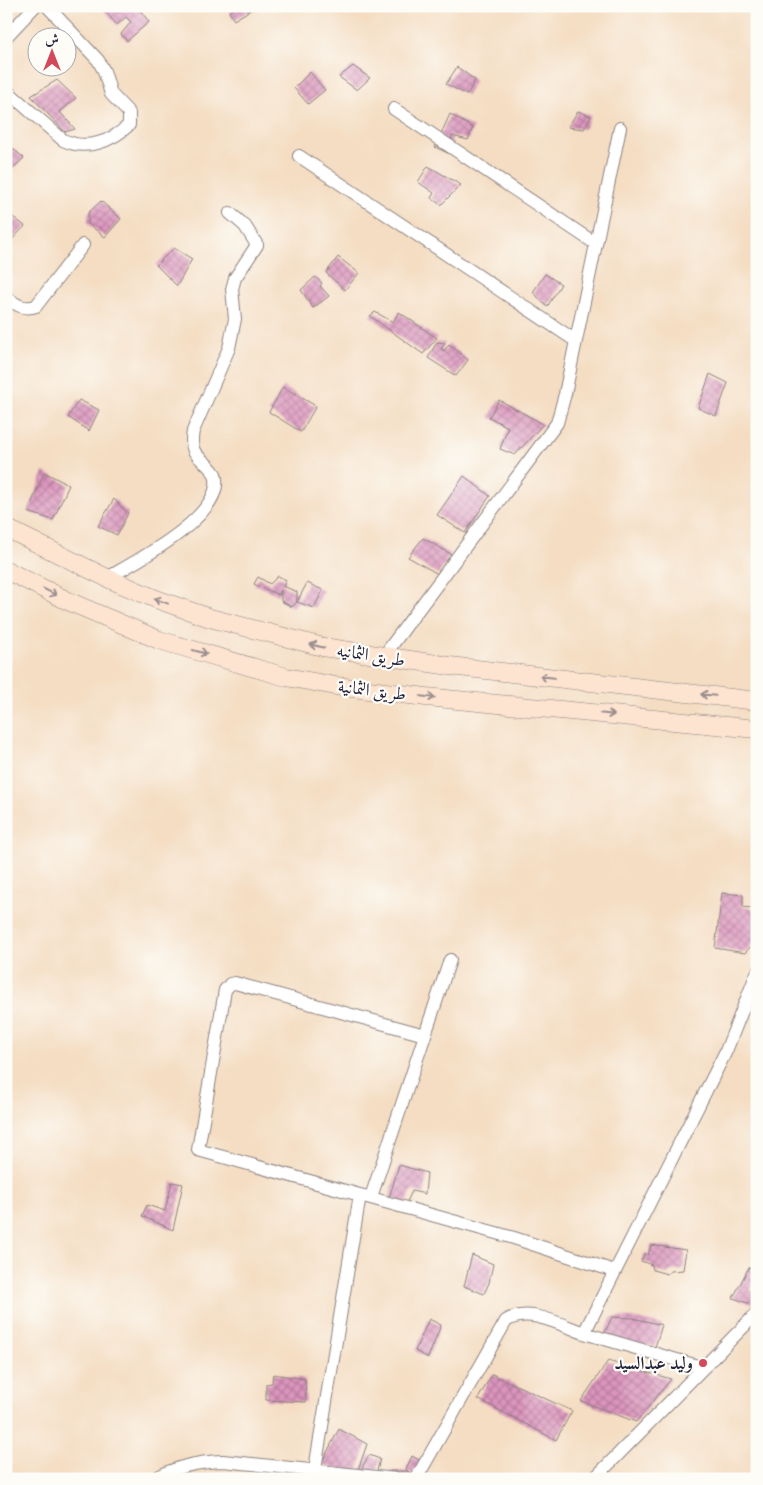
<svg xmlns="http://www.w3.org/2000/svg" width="763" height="1485" viewBox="0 0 763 1485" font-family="'Gentium Book Plus',Amiri,serif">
<defs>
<pattern id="building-cross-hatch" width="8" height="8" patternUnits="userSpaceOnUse" patternTransform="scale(1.25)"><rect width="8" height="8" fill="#dc95bd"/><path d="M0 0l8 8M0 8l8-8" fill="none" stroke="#b2799b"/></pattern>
</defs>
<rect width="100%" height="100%" fill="#fdfcf7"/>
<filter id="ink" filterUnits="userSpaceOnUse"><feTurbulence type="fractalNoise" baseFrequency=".02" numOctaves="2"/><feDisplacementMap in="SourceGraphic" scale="10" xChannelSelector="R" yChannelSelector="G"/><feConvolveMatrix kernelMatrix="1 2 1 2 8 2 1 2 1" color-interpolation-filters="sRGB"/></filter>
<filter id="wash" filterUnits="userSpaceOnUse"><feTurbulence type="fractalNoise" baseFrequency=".0096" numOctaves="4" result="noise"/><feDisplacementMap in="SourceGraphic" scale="20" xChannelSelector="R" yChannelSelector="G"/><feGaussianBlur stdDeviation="1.12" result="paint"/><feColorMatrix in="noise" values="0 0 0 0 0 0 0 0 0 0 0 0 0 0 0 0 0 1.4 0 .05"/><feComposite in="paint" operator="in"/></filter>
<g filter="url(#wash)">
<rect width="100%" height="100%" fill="#f4ddc2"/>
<g id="blocks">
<path fill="url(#building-cross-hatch)" d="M 109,6 L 137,6 L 149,22 L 127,41 L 121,34 L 131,22 L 126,17 L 117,25 L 104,10 Z
M 238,6 L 250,6 L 252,9 L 234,20 L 229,12 Z
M 353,66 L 370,78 L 357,90 L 339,77 Z
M 457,67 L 475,80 L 467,95 L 446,84 Z
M 310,72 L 325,90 L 308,104 L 294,88 Z
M 57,80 L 76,98 L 60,112 L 75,129 L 65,132 L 31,96 Z
M 578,111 L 591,116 L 584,129 L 568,127 Z
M 450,114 L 473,128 L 468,140 L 452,136 L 451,140 L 456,157 L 435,147 Z
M 6,143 L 24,158 L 6,175 Z
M 428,166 L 461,185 L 441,205 L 431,198 L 434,193 L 418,182 Z
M 101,201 L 121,219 L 105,237 L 88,224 L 88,213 Z
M 9,214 L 25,226 L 6,246 L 6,218 Z
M 174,248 L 192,259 L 177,286 L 156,265 Z
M 338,257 L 359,273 L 345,290 L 326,273 Z
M 545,274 L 561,284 L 547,307 L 533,292 Z
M 315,277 L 322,283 L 320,286 L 329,296 L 313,308 L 301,290 Z
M 375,312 L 393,322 L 399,312 L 437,338 L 423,354 L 370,316 Z
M 437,342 L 445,343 L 441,349 L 444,351 L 449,344 L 468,360 L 456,376 L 428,358 Z
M 710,374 L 728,383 L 716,416 L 698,408 Z
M 283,387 L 316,406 L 301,432 L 269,412 Z
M 79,400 L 99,410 L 89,431 L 68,417 Z
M 499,400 L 543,424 L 515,455 L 500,449 L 508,427 L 489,417 Z
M 44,472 L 69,485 L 53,520 L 28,512 Z
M 464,476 L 490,496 L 465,533 L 437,515 Z
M 114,499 L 128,513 L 117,535 L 98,526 Z
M 423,538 L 451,554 L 438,574 L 408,557 Z
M 278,576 L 286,580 L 283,586 L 297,592 L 297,602 L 292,607 L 281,601 L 281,590 L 279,595 L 254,584 L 258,577 L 270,584 Z
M 307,583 L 323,590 L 314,608 L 297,602 Z
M 722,893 L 743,895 L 743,907 L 757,909 L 757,939 L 745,953 L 715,948 Z
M 399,1165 L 427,1173 L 425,1194 L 412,1191 L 406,1204 L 389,1198 Z
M 172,1182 L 183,1184 L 173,1230 L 142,1216 L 147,1205 L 165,1211 Z
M 651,1245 L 686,1250 L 683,1270 L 671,1271 L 667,1274 L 653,1270 L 652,1265 L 641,1261 L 645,1253 L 648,1255 Z
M 472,1255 L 493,1264 L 489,1283 L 484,1294 L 464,1286 Z
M 749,1267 L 757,1274 L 750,1291 L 757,1293 L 757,1306 L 733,1298 Z
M 612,1317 L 633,1318 L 662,1325 L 655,1347 L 603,1336 Z
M 429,1319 L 441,1325 L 428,1358 L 415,1351 Z
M 608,1361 L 671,1379 L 636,1422 L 581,1401 Z
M 273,1374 L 305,1379 L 306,1402 L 266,1400 L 266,1384 L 272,1383 Z
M 492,1374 L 572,1411 L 556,1440 L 478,1399 Z
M 339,1429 L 367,1444 L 357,1473 L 321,1464 Z
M 369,1455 L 380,1459 L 376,1475 L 359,1473 Z
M 412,1456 L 421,1461 L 413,1476 L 408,1471 L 408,1478 L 389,1476 L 390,1471 L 408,1471 L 406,1469 Z"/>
</g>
</g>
<g filter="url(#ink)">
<use href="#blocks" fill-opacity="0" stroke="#8b807e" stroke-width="1"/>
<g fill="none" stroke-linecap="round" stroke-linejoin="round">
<g stroke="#8b807e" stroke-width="14">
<path id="street" d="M 6,37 L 35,6
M 6,90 L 63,140 C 86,151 111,142 129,125 L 129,113 L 111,94 L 104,71 L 98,60 L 47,6
M 394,109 L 596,244
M 299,156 L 576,341
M 6,297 C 16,305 24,310 36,306 L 83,245
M 107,578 C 135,562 228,514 215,474 C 202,455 188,458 193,431 L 229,348 L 235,319 L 232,289 L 235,278 L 257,245 L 245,226 L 230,213
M 383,657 L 557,423 L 565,394 L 620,128
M 360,1195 L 198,1150 L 225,990 L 230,984 L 235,983 L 425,1035
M 371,1197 L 450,960
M 701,1367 L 584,1333 L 726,1051 L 757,973
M 315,1469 L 360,1195 L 514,1238 L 614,1271
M 154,1479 C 177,1466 198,1462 223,1461 L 396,1479
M 416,1479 L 506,1321 C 528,1306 561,1325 584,1333
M 594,1479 L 757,1313"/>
</g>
<g stroke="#8b807e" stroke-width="19">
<path id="secondary" d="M 6,528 L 107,578 L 156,599 L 210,618 L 323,647 L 450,666 L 757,701
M 6,570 L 68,601 L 159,640 L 286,677 L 336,686 L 426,697 L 757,729"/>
</g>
<use href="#street" stroke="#fff" stroke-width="12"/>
<use href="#secondary" stroke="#fde4d1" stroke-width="18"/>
</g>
<defs><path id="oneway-shaft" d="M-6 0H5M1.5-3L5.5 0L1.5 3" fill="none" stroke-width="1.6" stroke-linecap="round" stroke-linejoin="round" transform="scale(1.25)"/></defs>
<g stroke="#9a8d8e">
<use href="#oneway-shaft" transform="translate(50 592) rotate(27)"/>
<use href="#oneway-shaft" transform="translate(161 601) rotate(-160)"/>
<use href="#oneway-shaft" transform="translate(317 646) rotate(-166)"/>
<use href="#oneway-shaft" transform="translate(200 652) rotate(16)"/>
<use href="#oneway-shaft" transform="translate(547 677) rotate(-174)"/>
<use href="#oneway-shaft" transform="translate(708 695) rotate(-174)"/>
<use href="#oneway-shaft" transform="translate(428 697) rotate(6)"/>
<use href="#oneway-shaft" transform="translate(607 714) rotate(6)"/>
</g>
</g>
<circle fill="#d1495b" stroke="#fdfcf7" stroke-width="2" cx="703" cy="1363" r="5"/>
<g text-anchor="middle" stroke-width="4.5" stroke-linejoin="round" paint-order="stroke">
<g font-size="18" fill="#22223b" stroke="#fdfcf7">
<text transform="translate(371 655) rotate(9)" y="6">طريق الثمانيه</text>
<text transform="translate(372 690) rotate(7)" y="6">طريق الثمانية</text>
</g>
<g font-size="18" font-weight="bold" fill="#22223b" stroke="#fdfcf7" text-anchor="end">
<text x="693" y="1369">وليد عبدالسيد</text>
</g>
</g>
<rect width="763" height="1485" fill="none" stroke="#fdfcf7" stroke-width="25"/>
<g transform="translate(52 52)"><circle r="24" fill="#fdfcf7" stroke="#a5a5ac"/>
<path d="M0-4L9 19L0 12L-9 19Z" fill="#d1495b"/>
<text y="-8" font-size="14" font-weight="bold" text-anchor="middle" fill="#22223b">ش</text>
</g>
</svg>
